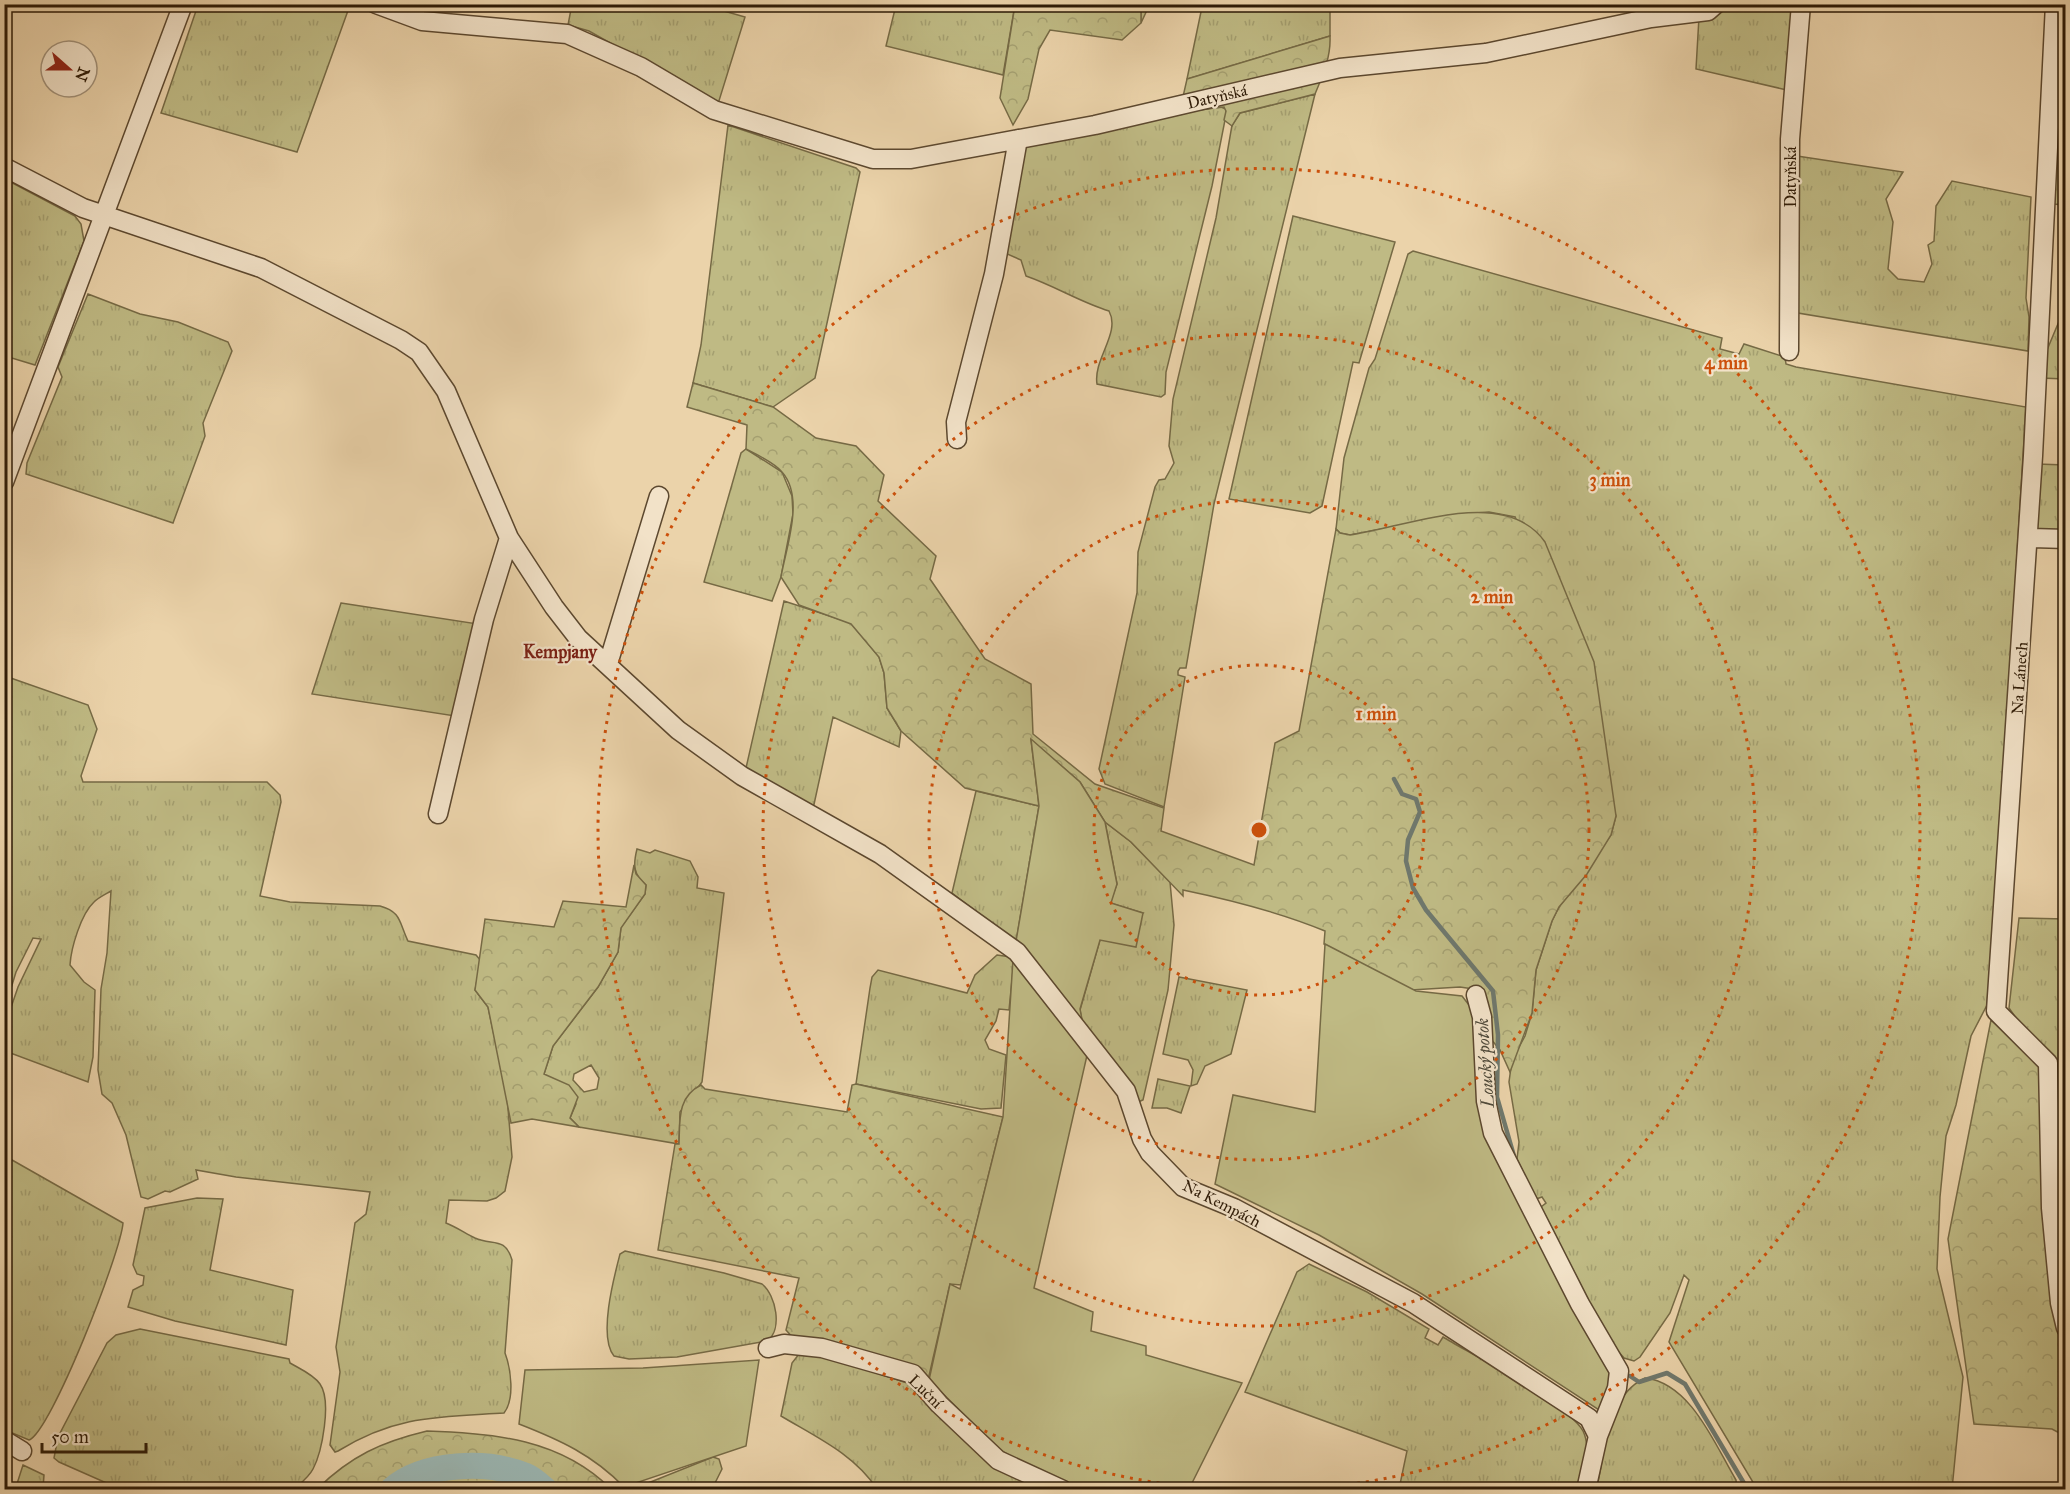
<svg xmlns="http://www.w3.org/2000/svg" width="2070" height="1494" viewBox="0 0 2070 1494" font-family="'IM FELL Great Primer',serif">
<defs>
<pattern id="grass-tufts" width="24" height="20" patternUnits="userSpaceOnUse" patternTransform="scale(1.5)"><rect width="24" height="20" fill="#bfba84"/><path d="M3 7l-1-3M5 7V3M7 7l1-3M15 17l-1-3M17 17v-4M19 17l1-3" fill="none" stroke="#a49f70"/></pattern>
<pattern id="forest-crowns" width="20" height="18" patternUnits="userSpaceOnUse" patternTransform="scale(1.5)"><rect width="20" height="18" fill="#bfba84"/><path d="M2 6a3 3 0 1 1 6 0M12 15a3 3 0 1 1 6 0" fill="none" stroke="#a49f70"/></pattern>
</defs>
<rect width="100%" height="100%" fill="#ebd3aa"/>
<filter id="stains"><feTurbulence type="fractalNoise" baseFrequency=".00333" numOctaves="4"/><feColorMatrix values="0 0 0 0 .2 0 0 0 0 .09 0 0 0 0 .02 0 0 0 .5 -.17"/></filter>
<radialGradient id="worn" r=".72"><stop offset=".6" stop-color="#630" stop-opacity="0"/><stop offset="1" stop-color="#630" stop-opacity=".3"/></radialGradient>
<path fill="url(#grass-tufts)" stroke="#766a45" stroke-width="1.5" fill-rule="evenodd" d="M 572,4 L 703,5 L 745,17 L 718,104 L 589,31 L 568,25 Z
M 198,5 L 350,5 L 297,152 L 161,113 Z
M 896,5 L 1015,5 L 1003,75 L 886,46 Z
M 1141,5 L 1330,5 L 1330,36 L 1187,79 L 1202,7 L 1148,8 L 1141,23 Z
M 1728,5 L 1795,5 L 1787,90 L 1696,69 L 1699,17 Z
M 2058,54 L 2066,54 L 2065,205 L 2053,204 Z
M 1315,94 L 1214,504 L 1186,668 L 1180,668 L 1178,671 L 1178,675 L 1185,677 L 1164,807 L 1105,784 L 1099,769 L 1137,593 L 1138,552 L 1155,487 L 1159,480 L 1165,479 L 1174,463 L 1169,446 L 1173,399 L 1216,218 L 1232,125 L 1240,113 Z
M 1221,107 L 1226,109 L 1226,115 L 1212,186 L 1166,372 L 1165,394 L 1161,397 L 1097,384 C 1093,359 1121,333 1109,311 C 1080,302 1055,286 1026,276 L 1021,260 L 1005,253 L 1025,146 L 1142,118 Z
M 728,125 L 856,168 L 860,172 L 815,378 L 773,407 L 693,383 L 701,345 Z
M 1797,156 L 1903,172 L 1886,199 L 1893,222 L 1888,269 L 1898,279 L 1924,282 L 1932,264 L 1928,245 L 1934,241 L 1936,206 L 1952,181 L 2031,197 L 2026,298 L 2029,317 L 2028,351 L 1792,312 Z
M 5,179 L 75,216 L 81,224 L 84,241 L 35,365 L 5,356 Z
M 1293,216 L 1395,242 L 1359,363 L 1353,362 L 1322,506 L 1310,513 L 1229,499 Z
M 1413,251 L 1722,338 L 1720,349 L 1739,354 L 1744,344 L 1785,357 L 1786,364 L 1796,367 L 2026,407 L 1997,882 L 1987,1005 L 1971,1036 L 1956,1105 L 1946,1136 L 1940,1197 L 1937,1269 L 1963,1377 L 1952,1489 L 1757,1489 L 1669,1342 L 1689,1280 L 1684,1275 L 1670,1313 L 1640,1357 L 1634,1361 L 1624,1358 L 1609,1341 L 1541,1207 L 1546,1203 L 1542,1197 L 1536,1199 L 1517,1159 L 1519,1142 L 1509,1082 L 1512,1060 L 1525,1036 L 1532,1013 L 1536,970 L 1552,921 L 1559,907 L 1611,835 L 1616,816 L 1515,517 L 1489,512 L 1461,514 L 1350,535 L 1340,533 L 1336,529 L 1344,458 L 1369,368 L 1375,359 L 1408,254 Z
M 88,294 L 140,314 L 178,322 L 228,342 L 232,351 L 203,423 L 205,436 L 173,523 L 26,474 L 27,463 L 62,377 L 58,367 Z
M 2065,307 L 2065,379 L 2041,378 L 2042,362 Z
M 746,449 L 782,472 L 792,496 L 793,514 L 781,577 L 772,601 L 704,582 L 741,453 Z
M 2037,464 L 2065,465 L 2065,533 L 2045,532 L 2034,527 Z
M 784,601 L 851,623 L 879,657 L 884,673 L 887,708 L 901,731 L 899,747 L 833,717 L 813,809 L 746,768 Z
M 341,603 L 478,624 L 455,716 L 312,694 Z
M 5,676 L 88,705 L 97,729 L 81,776 L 83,782 L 267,782 L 280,795 L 281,802 L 260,896 L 290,902 L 380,906 C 402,912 399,923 408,941 L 476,955 L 481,961 L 475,990 L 488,1007 L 507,1096 L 512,1157 L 505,1191 L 496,1198 L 487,1201 L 449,1200 L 446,1223 C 456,1227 465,1233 475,1238 C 492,1246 505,1236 512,1260 L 505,1353 C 511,1369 515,1399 504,1413 C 439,1417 396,1415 338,1451 L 335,1452 L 330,1445 L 340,1372 L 336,1347 L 355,1223 L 366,1214 L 370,1192 L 236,1177 L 196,1170 L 198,1179 L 170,1192 L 165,1191 L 148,1199 L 141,1197 L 126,1135 L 112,1103 L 102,1094 L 98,1070 L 101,989 L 107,953 L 111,891 C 106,894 99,897 94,902 C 81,914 71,948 70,965 L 84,982 L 95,990 L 93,1057 L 88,1082 L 5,1051 L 5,1025 L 18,987 L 41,939 L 33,938 L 16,972 L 5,1008 Z
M 976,791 L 1039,806 L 1016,942 L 952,893 Z
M 1105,822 L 1131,842 L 1170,882 L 1174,925 L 1168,990 L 1143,1100 L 1138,1102 L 1082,1021 L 1080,1010 L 1100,940 L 1143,913 L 1110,903 L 1117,884 Z
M 637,849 L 650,853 L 655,850 L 690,861 L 698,877 L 697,888 L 724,893 L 702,1082 L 680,1112 L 679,1144 L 579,1127 L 570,1118 L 576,1104 L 544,1074 L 553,1046 L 598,987 L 618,952 L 621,927 L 645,894 L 646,885 C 633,874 633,865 637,849 ZM 591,1065 L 599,1078 L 597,1089 L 584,1092 L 573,1080 L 574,1074 Z
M 2019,918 L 2065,919 L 2065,1133 L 2051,1133 L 2048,1063 L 2009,1008 Z
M 997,955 L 1011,957 L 1014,960 L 1009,1010 L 999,1009 L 996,1021 L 985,1040 L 989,1049 L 1006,1055 L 1001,1108 L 981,1109 L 856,1084 L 870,988 L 872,977 L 878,970 L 967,993 L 975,975 Z
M 1179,977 L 1247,990 L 1231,1054 L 1205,1066 L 1197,1084 L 1191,1086 L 1193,1070 L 1188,1060 L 1163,1054 Z
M 1158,1079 L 1190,1086 L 1181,1113 L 1167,1108 L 1152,1108 Z
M 5,1156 L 123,1223 C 121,1252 51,1432 29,1440 L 5,1430 Z
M 197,1198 L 223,1199 L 210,1270 L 293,1290 L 286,1345 L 175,1321 L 128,1307 L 133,1290 L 143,1285 L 144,1276 L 137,1274 L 133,1265 L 145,1208 Z
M 625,1251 L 724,1273 L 762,1284 C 776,1295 783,1330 767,1341 L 677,1357 L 629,1359 L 614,1356 C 598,1337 614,1277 620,1254 Z
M 1309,1264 L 1367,1292 L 1429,1329 L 1425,1338 L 1438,1345 L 1443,1337 C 1471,1354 1570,1406 1583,1431 C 1592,1449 1583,1472 1579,1490 L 1399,1489 L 1407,1451 L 1245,1392 L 1297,1272 Z
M 140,1329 L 289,1359 L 290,1363 C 300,1369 313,1374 320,1384 C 332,1401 322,1452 313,1469 C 309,1477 301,1483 294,1489 L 120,1489 L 59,1462 L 54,1458 L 58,1437 L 107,1343 L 116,1335 Z
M 803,1349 L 926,1389 L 998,1460 L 1054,1489 L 877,1489 C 854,1454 816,1437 781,1416 L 792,1363 Z
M 1645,1378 C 1691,1383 1715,1445 1736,1480 L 1737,1489 L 1596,1490 C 1606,1453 1605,1397 1645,1378 Z
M 713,1457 L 719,1459 L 722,1469 L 712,1489 L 633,1489 Z
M 23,1465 L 44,1475 L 43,1489 L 15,1490 Z"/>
<path fill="url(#forest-crowns)" stroke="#766a45" stroke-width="1.5" d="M 1015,5 L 1141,5 L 1141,23 L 1122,40 L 1050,30 L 1039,49 L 1028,99 L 1013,125 L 1000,98 Z
M 1330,36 C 1331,57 1323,75 1315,94 L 1240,113 L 1232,126 L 1224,120 L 1226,111 L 1224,107 L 1188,111 L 1182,101 L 1187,79 Z
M 693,383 L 773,407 L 816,438 L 856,446 L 884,475 L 878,501 L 936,556 L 930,579 L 985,659 L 1031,684 L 1033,734 L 1095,784 L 1164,808 L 1161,831 L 1254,865 L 1275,743 L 1299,731 L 1336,529 L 1340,533 L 1350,535 C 1407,527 1505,485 1545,542 L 1594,662 L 1616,816 L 1611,835 L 1587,874 L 1559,907 L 1552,921 L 1536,970 L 1532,1013 L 1510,1072 L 1500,1050 L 1490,1038 L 1488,1003 L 1480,990 L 1460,987 L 1411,990 L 1324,944 L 1325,931 C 1279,912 1231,900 1183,890 L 1183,896 L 1131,842 L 1105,822 L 1080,782 L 1031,740 L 1039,806 L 965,788 L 901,731 L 887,708 L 884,673 L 879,657 L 851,624 L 799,605 L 781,577 C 786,547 805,498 782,472 C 775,463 756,454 746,449 L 747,425 L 687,407 Z
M 634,865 L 636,874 L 646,885 L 645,894 L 621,928 L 618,952 L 598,987 L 553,1046 L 544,1074 L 569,1085 L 578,1097 L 570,1118 L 579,1127 L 532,1119 L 511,1123 L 488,1007 L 475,990 L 485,919 L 554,927 L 563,901 L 626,907 Z
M 1991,1020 L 2048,1071 L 2066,1328 L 2065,1436 L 2052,1429 L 1974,1424 L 1948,1239 Z
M 856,1084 L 1003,1117 L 961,1285 L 950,1284 L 926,1389 L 803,1349 L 786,1330 L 799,1278 L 658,1250 L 675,1144 L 679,1144 C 680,1120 677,1097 701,1085 L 705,1089 L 847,1112 L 852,1085 Z
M 427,1431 C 494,1433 561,1439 611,1489 L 317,1489 C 351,1456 381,1442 427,1431 Z"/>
<path fill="#bfba84" stroke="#766a45" stroke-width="1.5" d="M 1031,739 L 1080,782 L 1105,822 L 1117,884 L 1111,903 L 1143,913 L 1136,947 L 1100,940 L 1080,1009 L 1088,1051 L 1034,1288 L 1093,1312 L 1091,1331 L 1146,1346 L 1146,1355 L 1242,1383 L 1189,1489 L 1078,1490 L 1042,1474 L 1000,1450 L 929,1380 L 950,1284 L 960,1289 L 1003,1117 L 1013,959 L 1039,806 Z
M 1325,944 L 1416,991 L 1462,996 L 1476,1014 L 1485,1120 L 1617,1379 L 1599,1410 L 1422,1294 L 1319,1235 L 1215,1184 L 1233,1095 L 1315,1112 Z
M 759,1360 L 746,1446 L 624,1487 C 593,1455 560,1440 519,1424 L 525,1370 L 643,1368 Z"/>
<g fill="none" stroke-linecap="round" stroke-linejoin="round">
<path stroke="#6f786d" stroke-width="4.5" d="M 1394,779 L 1402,794 L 1416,799 L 1420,812 L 1408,840 L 1406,861 L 1413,888 L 1426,910 L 1493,991 L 1498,1035 L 1497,1097 L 1514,1156
M 1630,1376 L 1639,1382 L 1667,1373 L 1685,1384 L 1748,1490"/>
<path stroke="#9bb6b2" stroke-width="26" d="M 392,1490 C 424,1462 488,1460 526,1476 C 533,1479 539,1485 545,1490"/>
<g stroke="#5c482f" stroke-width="21">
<path id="minor" d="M 376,4 L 422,21 L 567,34 L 641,67 L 714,110 L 873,159 L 911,159 L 1095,125 L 1340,68 L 1486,53 L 1651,18 L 1708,11 L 1716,4
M 2055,4 L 2033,456 L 1996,1011 L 2048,1063 L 2051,1208 L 2060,1303 L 2066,1328
M 4,167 L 83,208 L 261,268 L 401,340 L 419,352 L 446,391 L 509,538 L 554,607 L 578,638 L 678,730 L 742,776 L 880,854 L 1017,952 L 1126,1091 L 1142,1139 L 1150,1153 L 1183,1187 L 1234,1208 L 1413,1303 L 1589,1418 L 1598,1436 L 1586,1490
M 1789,351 L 1790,139 L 1801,4
M 957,439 L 956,422 L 994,274 L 1018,139
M 4,482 L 183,4
M 2028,538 L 2066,539
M 608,664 L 659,496
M 438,814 L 484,619 L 509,538
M 1476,995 L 1482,1017 L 1486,1101 L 1493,1133 L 1580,1304 L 1619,1371 L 1617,1388 L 1598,1436
M 768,1348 L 784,1344 L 822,1348 L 913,1374 L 939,1404 L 998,1460 L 1063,1490
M 4,1440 L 22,1451"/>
</g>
<use href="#minor" stroke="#f2e2c8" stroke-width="18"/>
</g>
<g fill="none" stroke="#cc500b" stroke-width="3" stroke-dasharray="3 6">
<circle cx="1259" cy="830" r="165"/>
<circle cx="1259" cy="830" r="330"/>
<circle cx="1259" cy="830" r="496"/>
<path d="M1213 1489A661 661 0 1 1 1305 1489"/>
</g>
<g text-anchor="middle" stroke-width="4.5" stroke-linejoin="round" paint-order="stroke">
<g font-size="16" fill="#2d1a06" stroke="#f2e2c8">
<text transform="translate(1217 96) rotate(-13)" y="6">Datyňská</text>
<text transform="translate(1790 177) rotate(-90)" y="6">Datyňská</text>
<text transform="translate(2019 678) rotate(-86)" y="6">Na Lánech</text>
<text transform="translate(1222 1203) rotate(27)" y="6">Na Kempách</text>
<text transform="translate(926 1391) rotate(44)" y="6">Luční</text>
</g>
<g font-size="18" font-weight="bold" fill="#7a1f14" stroke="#f2e2c8">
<text x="560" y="658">Kempjany</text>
</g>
<g font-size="18" font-style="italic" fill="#4e493a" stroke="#f2e2c8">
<text transform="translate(1485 1063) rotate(-94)" y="6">Loucký potok</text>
</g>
</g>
<circle cx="1259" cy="830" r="9" fill="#cc500b" stroke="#f2e2c8" stroke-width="3"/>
<g font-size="18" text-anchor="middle" font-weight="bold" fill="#cc500b" stroke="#f2e2c8" stroke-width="4.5" stroke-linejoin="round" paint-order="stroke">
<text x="1726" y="369">4 min</text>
<text x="1610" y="486">3 min</text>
<text x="1492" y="603">2 min</text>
<text x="1376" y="720">1 min</text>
</g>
<rect width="2070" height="1494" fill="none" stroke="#ebd3aa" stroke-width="24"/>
<rect x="6" y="6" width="2058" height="1482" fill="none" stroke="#2d1a06" stroke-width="3"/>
<rect x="12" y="12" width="2046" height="1470" fill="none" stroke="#2d1a06" stroke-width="1.5"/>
<g transform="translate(69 69) rotate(111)"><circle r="28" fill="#f2e2c8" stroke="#a3927a" stroke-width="1.5"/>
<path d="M0-4.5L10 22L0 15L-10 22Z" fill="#8f2418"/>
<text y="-9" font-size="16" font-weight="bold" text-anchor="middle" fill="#2d1a06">N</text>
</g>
<path d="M42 1443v9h104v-9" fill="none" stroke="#2d1a06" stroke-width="3"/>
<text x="51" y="1443" font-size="18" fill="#2d1a06" stroke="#f2e2c8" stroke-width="4.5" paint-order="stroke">50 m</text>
<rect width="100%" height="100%" filter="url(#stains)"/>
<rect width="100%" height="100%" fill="url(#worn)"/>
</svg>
